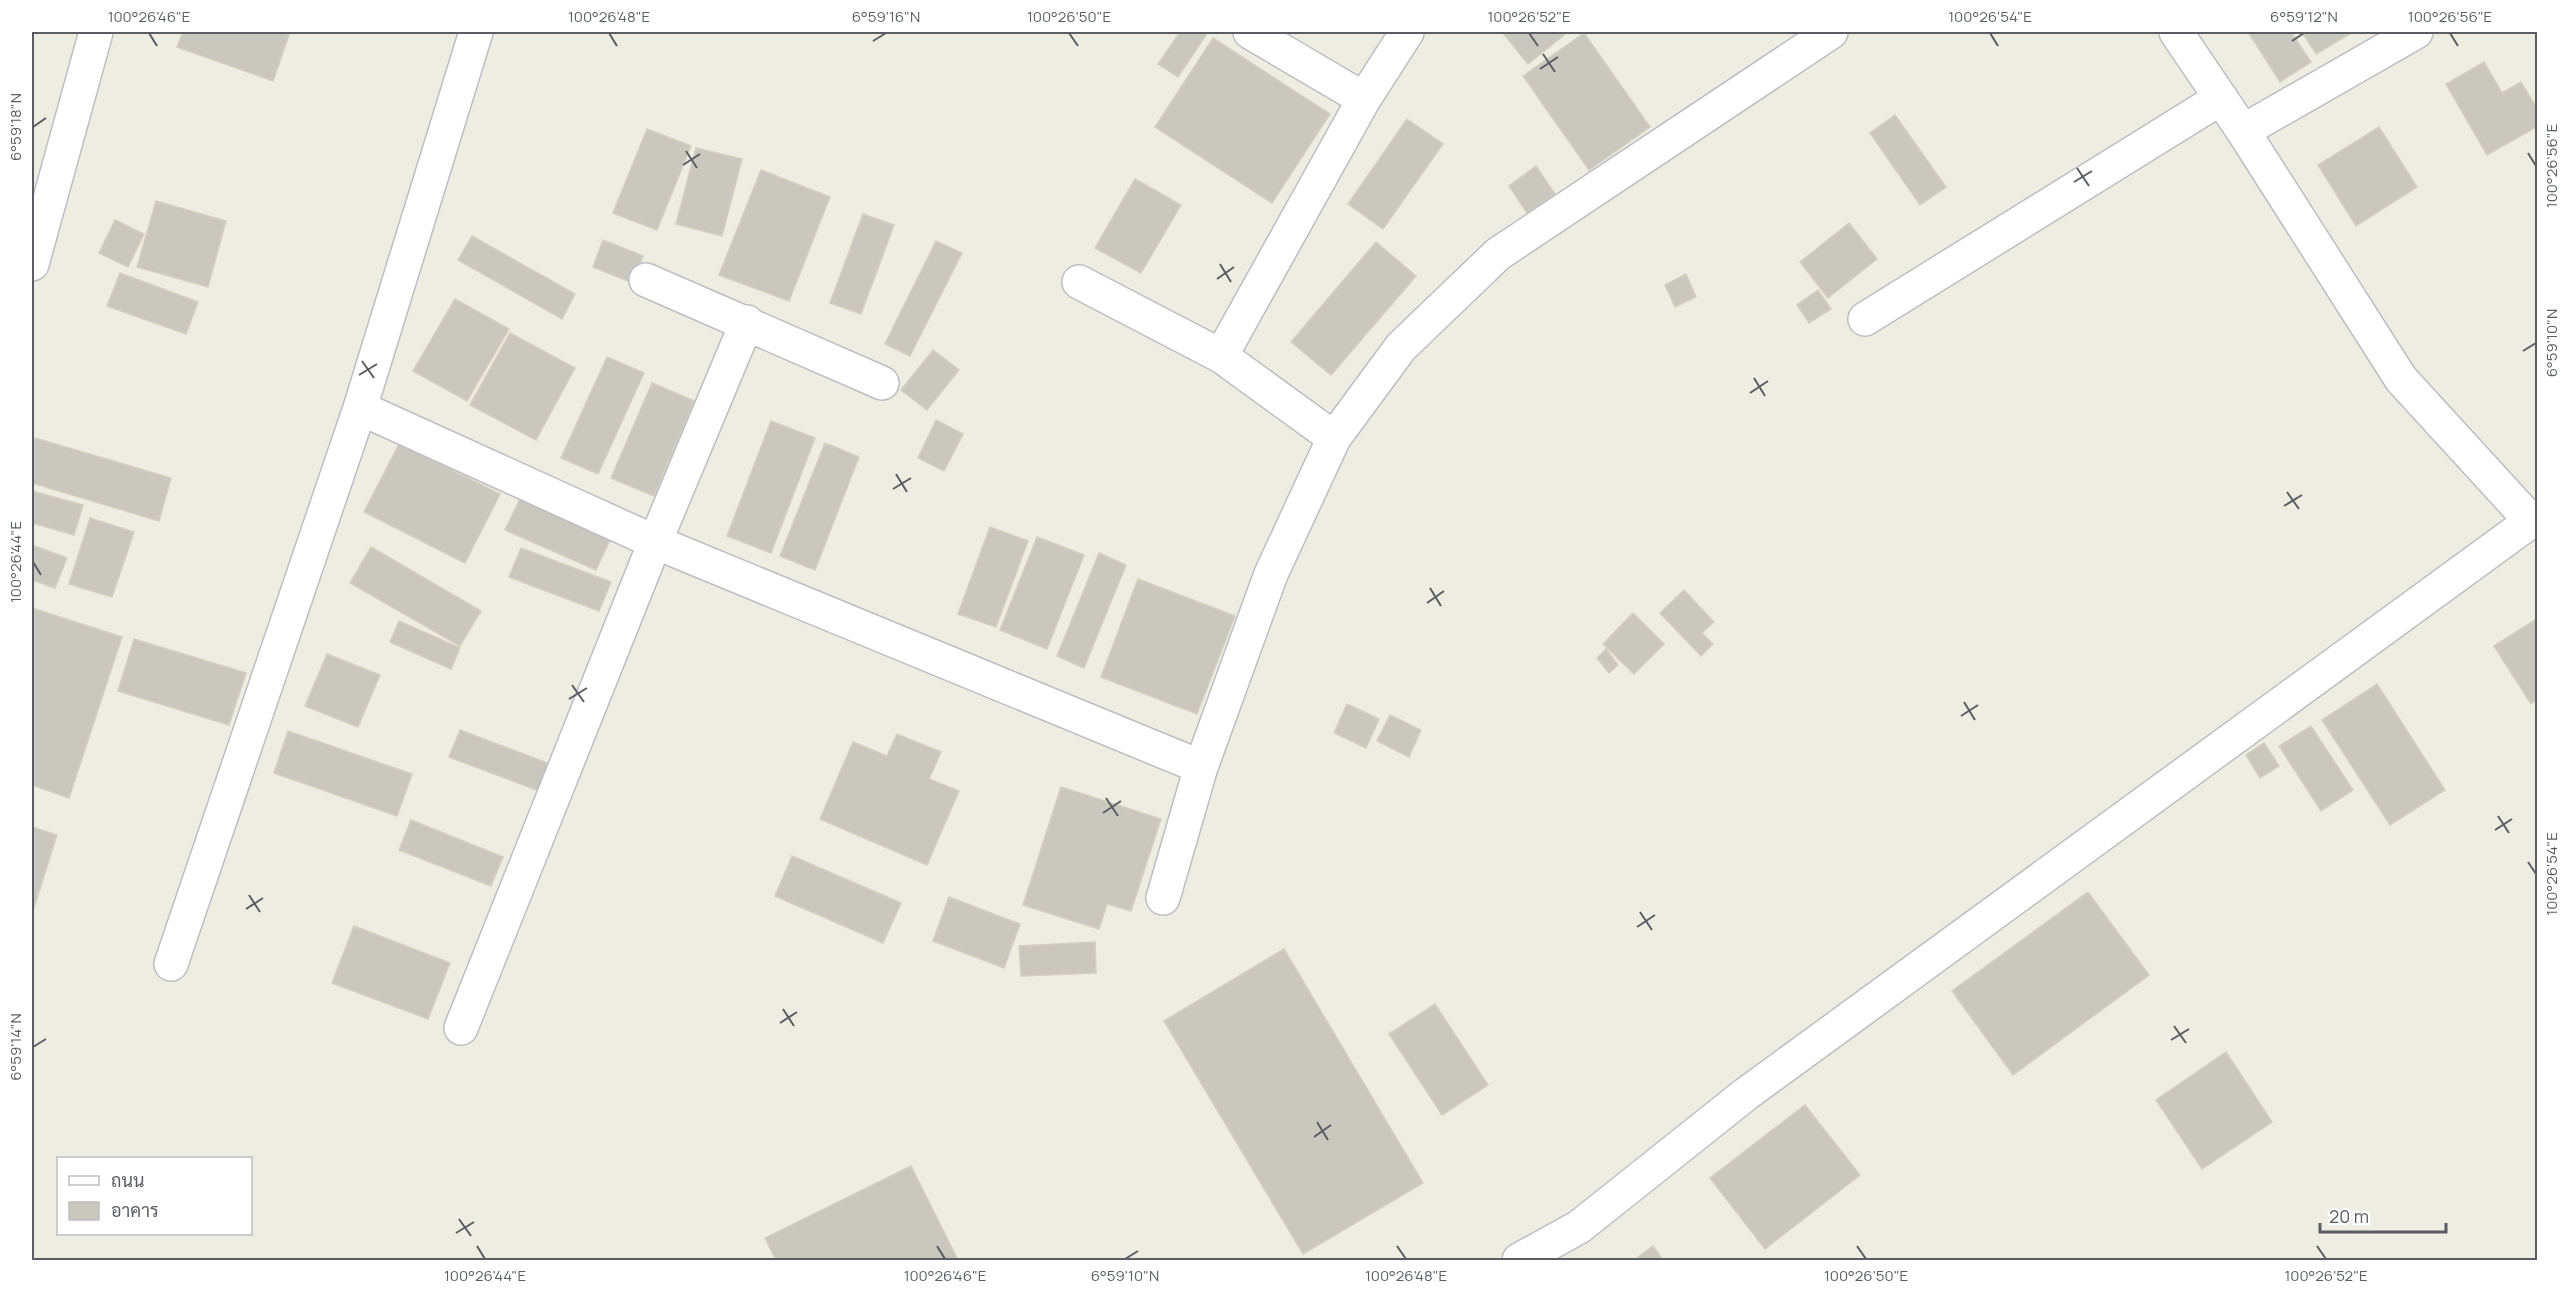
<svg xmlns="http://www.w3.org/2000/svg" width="2569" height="1292" viewBox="0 0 2569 1292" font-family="Manrope,Sarabun,sans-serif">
<rect width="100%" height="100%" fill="#eeede1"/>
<path fill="#c9c7be" stroke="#d4cfbf" stroke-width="1.5" d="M 183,32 L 290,32 L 273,81 L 177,47 Z
M 1180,32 L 1208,32 L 1178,77 L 1158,64 Z
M 1502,32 L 1568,32 L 1528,64 Z
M 2248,32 L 2291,32 L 2311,62 L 2280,82 Z
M 2302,32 L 2353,32 L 2316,54 Z
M 1584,33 L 1650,127 L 1589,170 L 1523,76 Z
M 1213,38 L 1330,114 L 1272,203 L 1155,127 Z
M 2484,62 L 2502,93 L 2521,82 L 2538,110 L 2538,126 L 2487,155 L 2446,84 Z
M 1895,115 L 1946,187 L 1920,205 L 1870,133 Z
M 1407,119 L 1443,144 L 1383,229 L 1348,204 Z
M 2379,127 L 2417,187 L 2356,226 L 2318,165 Z
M 647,129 L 691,146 L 657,230 L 613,213 Z
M 696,148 L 742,159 L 722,236 L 676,224 Z
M 1536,166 L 1555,194 L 1527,213 L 1509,186 Z
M 761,170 L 830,197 L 789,301 L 719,275 Z
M 1135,179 L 1181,205 L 1141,273 L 1095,248 Z
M 156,201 L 226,221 L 208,287 L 137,267 Z
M 863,214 L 894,225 L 861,314 L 830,303 Z
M 115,220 L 144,234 L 128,267 L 99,253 Z
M 1849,223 L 1877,259 L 1828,298 L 1800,262 Z
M 472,236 L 575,294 L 562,319 L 458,260 Z
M 603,240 L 643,256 L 633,283 L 593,267 Z
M 936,241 L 962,253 L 910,356 L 885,344 Z
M 1376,242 L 1416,276 L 1331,375 L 1291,342 Z
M 120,273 L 198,302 L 186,334 L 107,306 Z
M 1686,274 L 1696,297 L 1675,307 L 1665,285 Z
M 1818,290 L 1831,309 L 1809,323 L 1797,305 Z
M 455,299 L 509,329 L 467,401 L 413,371 Z
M 510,333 L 575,368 L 536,440 L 470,405 Z
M 933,350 L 959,370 L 927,410 L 901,390 Z
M 607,357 L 644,373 L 598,474 L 561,458 Z
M 652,383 L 694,401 L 654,496 L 611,478 Z
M 936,420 L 963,434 L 944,471 L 918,458 Z
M 771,421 L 815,438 L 771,553 L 727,536 Z
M 35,438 L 171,478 L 159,521 L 32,483 L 32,450 Z
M 825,443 L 859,457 L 815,570 L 780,556 Z
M 399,444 L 500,494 L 465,563 L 364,512 Z
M 32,491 L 83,505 L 74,535 L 32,523 Z
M 520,499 L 611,538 L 596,570 L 505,530 Z
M 90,518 L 134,532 L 112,597 L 69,584 Z
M 990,527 L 1028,541 L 996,627 L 958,614 Z
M 1037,537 L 1084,555 L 1047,649 L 1000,630 Z
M 32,545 L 67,558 L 55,588 L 32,580 Z
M 371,547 L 481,611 L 460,646 L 350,583 Z
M 521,548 L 611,582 L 599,611 L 509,577 Z
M 1099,553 L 1126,565 L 1084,668 L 1057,656 Z
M 1138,579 L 1235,616 L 1197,714 L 1101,677 Z
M 1684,590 L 1714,622 L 1702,633 L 1713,644 L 1701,656 L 1660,613 Z
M 32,608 L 122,637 L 69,798 L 32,785 Z
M 1633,613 L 1664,644 L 1634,674 L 1603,644 Z
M 2538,618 L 2538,699 L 2531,704 L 2494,646 Z
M 399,621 L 460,648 L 451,669 L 390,642 Z
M 134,639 L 246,673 L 229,725 L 118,691 Z
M 1606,649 L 1618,665 L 1609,673 L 1597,658 Z
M 327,654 L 380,675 L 358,727 L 305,706 Z
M 2377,684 L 2445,790 L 2390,825 L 2322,720 Z
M 1347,704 L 1379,719 L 1366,748 L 1334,733 Z
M 1390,715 L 1421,730 L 1409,757 L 1377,741 Z
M 2311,726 L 2353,790 L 2321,811 L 2279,746 Z
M 460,730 L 558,767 L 547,794 L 449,757 Z
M 288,731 L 412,774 L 397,816 L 274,773 Z
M 897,734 L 941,752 L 929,779 L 959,791 L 927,865 L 820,819 L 853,742 L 887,756 Z
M 2264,743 L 2279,766 L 2260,778 L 2246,755 Z
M 1061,787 L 1161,819 L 1131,911 L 1107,904 L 1099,929 L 1023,905 Z
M 411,820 L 503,857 L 491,886 L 399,850 Z
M 32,827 L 57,835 L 33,911 L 32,910 Z
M 792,856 L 901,903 L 883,943 L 775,896 Z
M 2088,892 L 2149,975 L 2013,1075 L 1952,991 Z
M 949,897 L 1020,924 L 1004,968 L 933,941 Z
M 354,926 L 450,963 L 428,1019 L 332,983 Z
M 1095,942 L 1096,973 L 1021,976 L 1019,946 Z
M 1284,949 L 1423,1183 L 1303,1254 L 1164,1021 Z
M 1435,1004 L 1488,1085 L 1442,1115 L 1389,1034 Z
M 2226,1052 L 2272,1122 L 2202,1169 L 2156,1100 Z
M 1805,1105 L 1860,1175 L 1765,1249 L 1710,1178 Z
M 911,1166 L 958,1260 L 776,1260 L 765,1238 Z
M 1653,1246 L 1663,1260 L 1634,1260 Z"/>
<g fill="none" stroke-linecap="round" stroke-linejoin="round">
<g stroke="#bcbec4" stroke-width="36">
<path id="minor" d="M 1250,32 L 1364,99
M 2176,32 L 2243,131 L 2401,379 L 2531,521
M 2243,131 L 2416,32
M 32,264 L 96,32
M 646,280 L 882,383
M 1079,282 L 1221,356 L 1334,438
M 1865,319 L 2221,98
M 1221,356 L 1364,99 L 1407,32
M 360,408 L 655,542 L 1201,767
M 1163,898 L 1201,767 L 1271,574 L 1334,438 L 1401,347 L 1498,254 L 1831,32
M 171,964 L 360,408 L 476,32
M 461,1028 L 655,542 L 747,322
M 1519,1260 L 1579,1227 L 1746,1094 L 2538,516"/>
</g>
<use href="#minor" stroke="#fff" stroke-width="33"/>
</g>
<path fill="none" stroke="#5a5d64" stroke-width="2" d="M 149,33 L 157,46M 609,33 L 617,46M 1069,33 L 1078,46M 1529,33 L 1538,46M 1990,33 L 1998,46M 2450,33 L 2458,46M 873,41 L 886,33M 2292,41 L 2304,33M 1543,54 L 1555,72M 1540,69 L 1558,57M 33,127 L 46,118M 686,151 L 697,168M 2528,153 L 2536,166M 683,165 L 700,154M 2077,168 L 2089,186M 2074,182 L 2092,171M 1220,264 L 1231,282M 1217,279 L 1234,267M 2523,351 L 2536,343M 362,361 L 374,378M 359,375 L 377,364M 1754,378 L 1765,396M 1750,393 L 1768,381M 896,474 L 907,492M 893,489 L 911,478M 2287,492 L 2299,509M 2284,506 L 2302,495M 33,562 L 41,575M 1430,588 L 1441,606M 1427,603 L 1444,591M 572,685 L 584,702M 569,699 L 587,688M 1964,702 L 1975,720M 1961,716 L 1978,705M 1106,798 L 1118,816M 1103,813 L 1121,801M 2498,816 L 2509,833M 2495,830 L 2512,819M 2528,862 L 2536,874M 249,895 L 260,912M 246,909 L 263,898M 1640,912 L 1652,930M 1637,927 L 1655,915M 783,1009 L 794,1026M 780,1023 L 797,1012M 2174,1026 L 2186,1043M 2171,1040 L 2189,1029M 33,1047 L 46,1039M 1317,1122 L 1328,1140M 1314,1137 L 1331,1125M 459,1219 L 471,1236M 456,1233 L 474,1222M 477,1246 L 485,1259M 937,1246 L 945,1259M 1397,1246 L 1406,1259M 1857,1246 L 1866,1259M 2317,1246 L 2326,1259M 1125,1259 L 1138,1251"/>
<rect width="2569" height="1292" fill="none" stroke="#ffffff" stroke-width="66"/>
<rect x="57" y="1157" width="195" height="78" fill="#ffffff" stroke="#bdbec1" stroke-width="1.5"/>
<rect x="69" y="1176" width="30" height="9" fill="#ffffff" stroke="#bdbec1" stroke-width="1.5"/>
<text x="111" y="1187" font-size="18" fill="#5a5d64">ถนน</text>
<rect x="69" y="1202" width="30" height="18" fill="#c9c7be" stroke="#bdbec1" stroke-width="1.5"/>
<text x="111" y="1217" font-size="18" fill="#5a5d64">อาคาร</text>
<path d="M2320 1223v9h126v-9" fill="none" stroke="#5a5d64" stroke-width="3"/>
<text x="2329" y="1223" font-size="18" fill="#5a5d64" stroke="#ffffff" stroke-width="4.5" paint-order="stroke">20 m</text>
<rect x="33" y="33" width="2503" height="1226" fill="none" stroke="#5a5d64" stroke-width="2"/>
<g font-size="15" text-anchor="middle" fill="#5a5d64">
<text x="149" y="22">100°26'46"E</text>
<text x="609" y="22">100°26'48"E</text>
<text x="886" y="22">6°59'16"N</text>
<text x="1069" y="22">100°26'50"E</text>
<text x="1529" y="22">100°26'52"E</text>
<text x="1990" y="22">100°26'54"E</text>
<text x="2304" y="22">6°59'12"N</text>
<text x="2450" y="22">100°26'56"E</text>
<text transform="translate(16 127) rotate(-90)" y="5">6°59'18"N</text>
<text transform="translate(2552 166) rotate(-90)" y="5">100°26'56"E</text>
<text transform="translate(2552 343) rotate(-90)" y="5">6°59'10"N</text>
<text transform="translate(16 562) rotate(-90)" y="5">100°26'44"E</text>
<text transform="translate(2552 874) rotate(-90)" y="5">100°26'54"E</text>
<text transform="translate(16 1047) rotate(-90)" y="5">6°59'14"N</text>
<text x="485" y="1281">100°26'44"E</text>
<text x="945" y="1281">100°26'46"E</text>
<text x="1125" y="1281">6°59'10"N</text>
<text x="1406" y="1281">100°26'48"E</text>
<text x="1866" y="1281">100°26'50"E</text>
<text x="2326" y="1281">100°26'52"E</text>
</g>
</svg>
